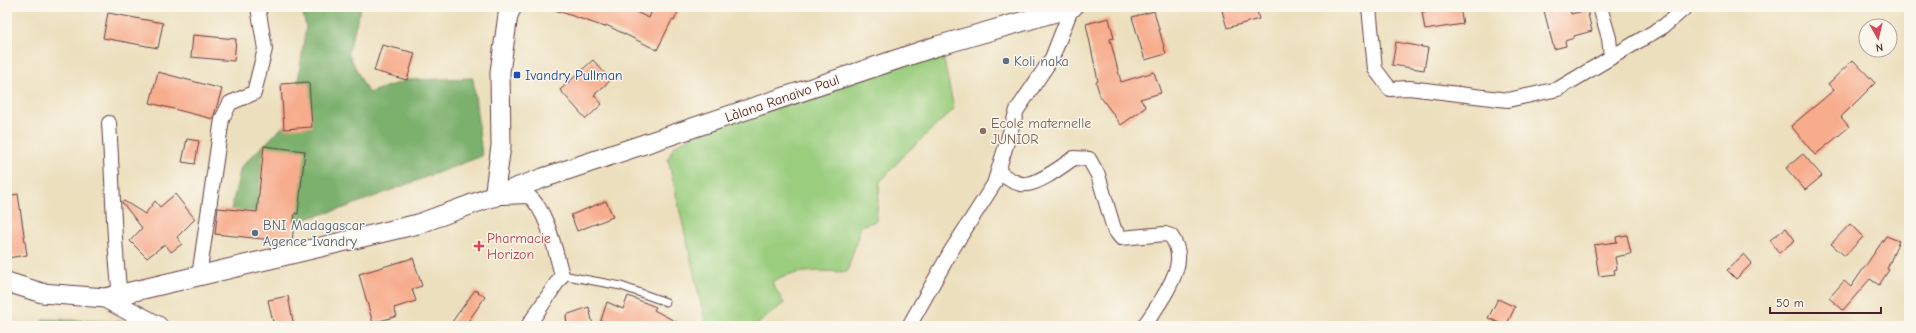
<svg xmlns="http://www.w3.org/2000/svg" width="1916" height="333" viewBox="0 0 1916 333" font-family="'Comic Neue',sans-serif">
<rect width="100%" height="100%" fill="#fbf7ec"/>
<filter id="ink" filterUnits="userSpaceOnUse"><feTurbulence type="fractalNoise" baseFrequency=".025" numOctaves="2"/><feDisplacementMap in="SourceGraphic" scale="8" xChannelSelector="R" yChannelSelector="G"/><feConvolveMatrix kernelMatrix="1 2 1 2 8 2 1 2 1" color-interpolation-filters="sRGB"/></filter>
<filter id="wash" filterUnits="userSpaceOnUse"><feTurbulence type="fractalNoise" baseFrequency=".012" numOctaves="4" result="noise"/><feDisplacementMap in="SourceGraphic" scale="16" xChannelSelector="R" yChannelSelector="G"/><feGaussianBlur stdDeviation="0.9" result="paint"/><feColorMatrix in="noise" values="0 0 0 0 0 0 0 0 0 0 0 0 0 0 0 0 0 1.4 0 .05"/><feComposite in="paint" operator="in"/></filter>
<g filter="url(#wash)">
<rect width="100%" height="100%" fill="#ecdfbd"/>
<path fill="#9acd7e" stroke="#727654" d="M 942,51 L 954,109 L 905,154 L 880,182 L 876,221 L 861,226 L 847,272 C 828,271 785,269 772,283 L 784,303 L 755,326 L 706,326 L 668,159 L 674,146 L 708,128 Z"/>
<path fill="#7bb06d" stroke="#62684c" d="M 301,7 L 361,7 L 348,53 L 368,93 L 407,80 L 473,78 L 482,156 L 344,208 L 273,228 L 230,214 L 241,167 L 293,117 L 306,26 Z
M 44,319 L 126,322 L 125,326 L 38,326 Z"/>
<g id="blocks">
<path fill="#f7ac8c" d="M 552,7 L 625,7 L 649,18 L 653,7 L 680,7 L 674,21 L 672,20 L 657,50 L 606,25 L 605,27 L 552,9 Z
M 1221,7 L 1256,7 L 1259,19 L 1227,28 Z
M 1431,7 L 1460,7 L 1463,24 L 1425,30 L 1422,12 L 1431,11 Z
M 1543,7 L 1570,7 L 1571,14 L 1587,10 L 1592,31 L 1574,36 L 1574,38 L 1565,41 L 1566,46 L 1554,49 Z
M 1154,11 L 1166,54 L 1145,60 L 1132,17 Z
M 108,13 L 163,23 L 158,48 L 103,38 Z
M 1109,18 L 1114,38 L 1110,39 L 1121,82 L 1154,72 L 1161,93 L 1140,99 L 1146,107 L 1121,125 L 1100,96 L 1096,82 L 1098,81 L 1086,24 Z
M 193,35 L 236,39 L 234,61 L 191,57 Z
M 1396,42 L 1428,48 L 1424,70 L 1392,65 Z
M 382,45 L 415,53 L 407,80 L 374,71 Z
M 593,60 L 611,80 L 594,95 L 602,104 L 586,119 L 560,90 Z
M 1853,60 L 1875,83 L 1841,117 L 1849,127 L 1815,155 L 1791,126 L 1834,90 L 1828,84 Z
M 158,72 L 222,89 L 213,119 L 150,103 Z
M 309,82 L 312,127 L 284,129 L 281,84 Z
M 187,139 L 199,141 L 195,164 L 182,162 Z
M 264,146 L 305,151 L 298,214 L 295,213 L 292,242 L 215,234 L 218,208 L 257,212 Z
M 1803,154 L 1822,176 L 1805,190 L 1786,168 Z
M 18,194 L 27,255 L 7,258 L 7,196 Z
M 175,194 L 195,219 L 177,237 L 182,244 L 171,252 L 165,244 L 147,258 L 130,241 L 142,228 L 122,202 L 124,201 L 145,214 L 155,201 L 160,207 Z
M 606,201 L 613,217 L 577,231 L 571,215 Z
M 1850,224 L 1863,237 L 1845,256 L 1831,244 Z
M 1786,228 L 1795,240 L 1779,253 L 1770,240 Z
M 1627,235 L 1631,254 L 1615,257 L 1617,269 L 1614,270 L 1615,274 L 1599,276 L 1594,245 L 1617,242 L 1616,237 Z
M 1886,236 L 1899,241 L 1887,269 L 1889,270 L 1879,285 L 1870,279 L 1843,310 L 1829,298 L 1844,281 L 1851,287 Z
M 1744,254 L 1752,263 L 1736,279 L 1727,270 Z
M 413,258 L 422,286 L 412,289 L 416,301 L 394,308 L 397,316 L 373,323 L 359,274 Z
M 475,290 L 485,297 L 465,326 L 449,326 Z
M 288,296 L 294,326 L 274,326 L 268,300 Z
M 628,296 L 656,307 L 654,310 L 684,326 L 599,326 L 607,302 L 623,309 Z
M 1498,299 L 1515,307 L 1506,326 L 1488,318 Z
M 589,307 L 593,326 L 567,326 L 566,315 Z"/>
</g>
</g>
<g filter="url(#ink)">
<use href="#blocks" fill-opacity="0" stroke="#623c41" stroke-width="1"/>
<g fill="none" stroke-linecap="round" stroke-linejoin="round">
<g stroke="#623c41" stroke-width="9">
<path id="lane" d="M 562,275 L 621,286 L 666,302"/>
</g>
<g stroke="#623c41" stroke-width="16">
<path id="street" d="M 1369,7 L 1375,69 L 1390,89 L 1409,88 L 1508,100 L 1558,89 L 1664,26 L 1686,7
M 1600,7 L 1609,38 L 1611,57
M 109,123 C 113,181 113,238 120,296
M 998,172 C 1006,177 1017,186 1027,184 C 1042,182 1062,166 1074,158 L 1089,159 L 1098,175 L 1114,229 L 1121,238 L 1165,234 L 1171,236 C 1175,242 1178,249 1178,256 C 1180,276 1155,310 1144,326
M 502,197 L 529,196 C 548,212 555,251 562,275 L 528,326
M 199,276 L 222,119 L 230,103 L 254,93 L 265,49 L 258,7
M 909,326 L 951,251 L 994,184 L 1017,110 L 1052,58 L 1072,7"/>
</g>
<g stroke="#623c41" stroke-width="21">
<path id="secondary" d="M 494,197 L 501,146 L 500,72 L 508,15 L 512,7
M 7,282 L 42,293 L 105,298 L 418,224 L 543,178 L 937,46 L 1073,7
M 105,298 L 158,326"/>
</g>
<use href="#lane" stroke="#fff" stroke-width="7"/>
<use href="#street" stroke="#fff" stroke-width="14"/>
<use href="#secondary" stroke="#fff" stroke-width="19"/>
</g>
</g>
<g fill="#5c6f8a" stroke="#fbf7ec" stroke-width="1.5">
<circle cx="1006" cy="61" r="4"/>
<circle cx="255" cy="233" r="4"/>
</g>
<rect fill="#1a4fb4" stroke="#fbf7ec" stroke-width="1.5" x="513" y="71" width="8" height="8" rx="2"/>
<circle fill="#8d6e63" stroke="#fbf7ec" stroke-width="1.5" cx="983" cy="131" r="4"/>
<path fill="#e0444e" stroke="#fbf7ec" stroke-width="1.5" d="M477 240h4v4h4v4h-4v4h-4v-4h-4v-4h4z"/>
<g text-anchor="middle" stroke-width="3" stroke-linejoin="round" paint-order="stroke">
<g font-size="14" fill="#4e5e75" stroke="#fbf7ec" text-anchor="start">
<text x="1014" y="66">Koli naka</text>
<text x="263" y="230">BNI Madagascar<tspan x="263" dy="16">Agence Ivandry</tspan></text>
</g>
<g font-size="14" fill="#164399" stroke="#fbf7ec" text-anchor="start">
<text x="525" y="80">Ivandry Pullman</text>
</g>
<g font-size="14" fill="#4a1f2b" stroke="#fbf7ec">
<text transform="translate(782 98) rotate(-19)" y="5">Làlana Ranaivo Paul</text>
</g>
<g font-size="14" fill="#785e54" stroke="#fbf7ec" text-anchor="start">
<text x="991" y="128">Ecole maternelle<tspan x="991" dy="16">JUNIOR</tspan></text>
</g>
<g font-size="14" fill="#be3a42" stroke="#fbf7ec" text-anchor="start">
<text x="487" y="243">Pharmacie<tspan x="487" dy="16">Horizon</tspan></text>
</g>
</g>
<rect width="1916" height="333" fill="none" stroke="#fbf7ec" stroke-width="24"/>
<g transform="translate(1878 38) rotate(172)"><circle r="19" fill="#fbf7ec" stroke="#b4a19f"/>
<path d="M0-3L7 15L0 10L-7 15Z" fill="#d1495b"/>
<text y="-6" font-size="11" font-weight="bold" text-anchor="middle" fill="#4a1f2b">N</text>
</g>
<path d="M1770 307v6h111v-6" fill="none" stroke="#4a1f2b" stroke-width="2"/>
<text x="1776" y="307" font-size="12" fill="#4a1f2b" stroke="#fbf7ec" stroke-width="3" paint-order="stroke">50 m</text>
</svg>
